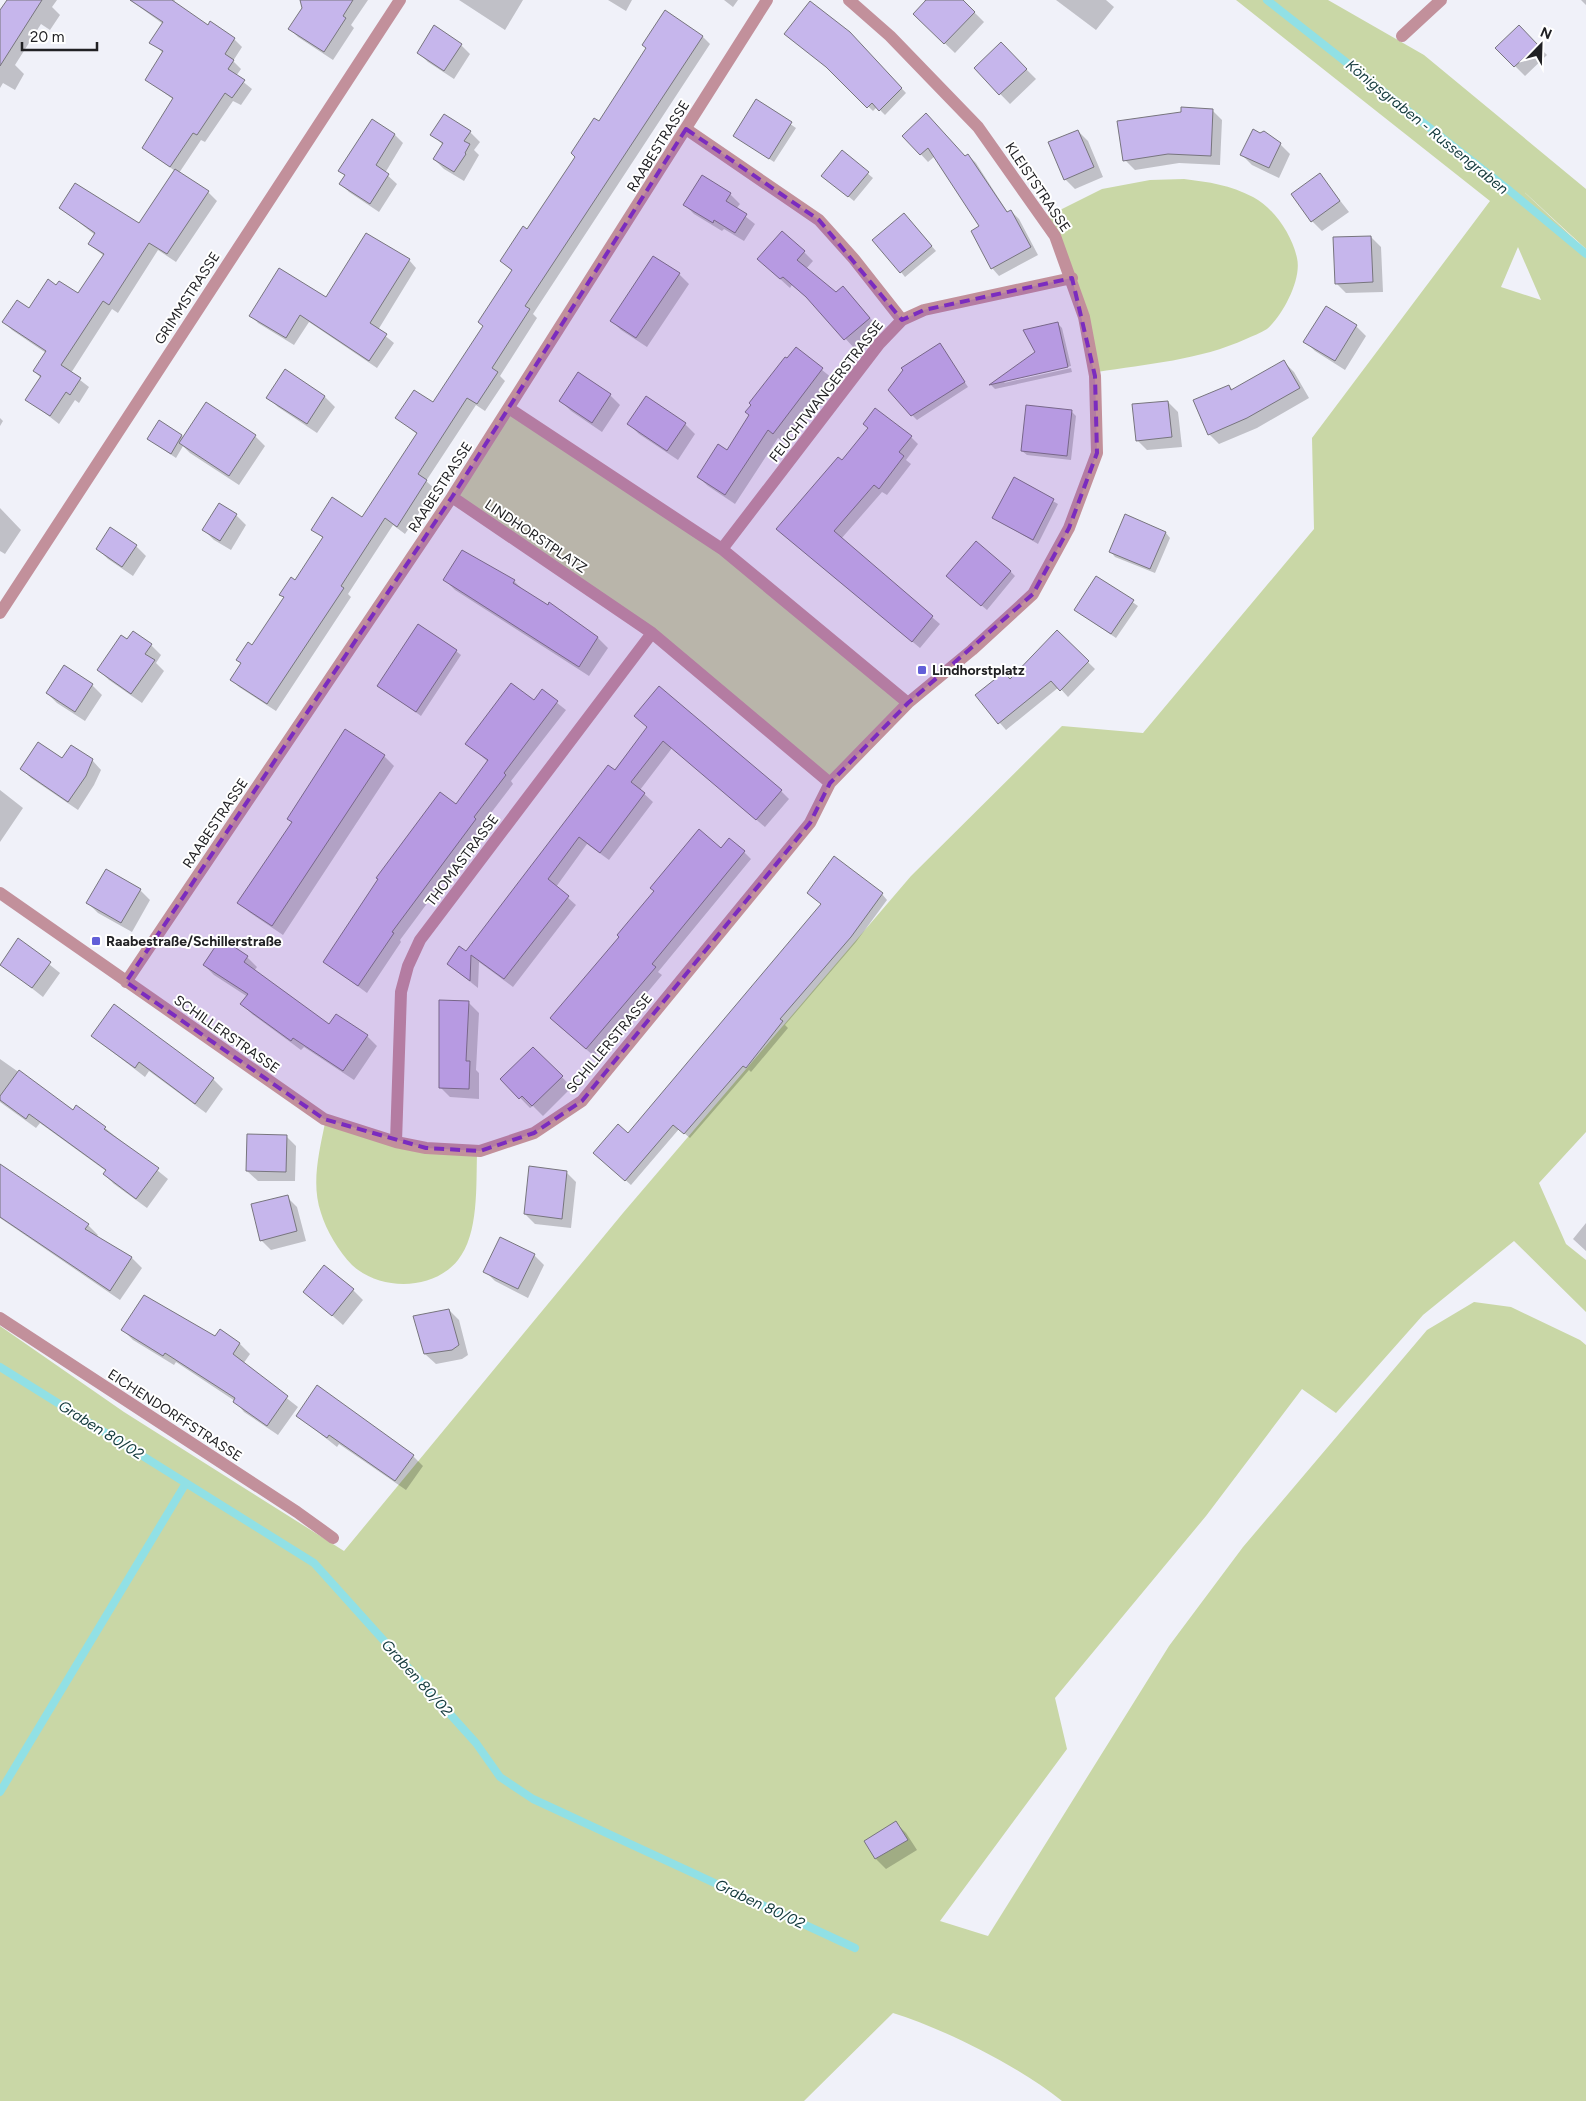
<svg xmlns="http://www.w3.org/2000/svg" width="1586" height="2101" viewBox="0 0 1586 2101" font-family="Figtree,sans-serif">
<rect width="100%" height="100%" fill="#f0f1f9"/>
<path fill="#c9d7a6" fill-rule="evenodd" d="M 1236,0 L 1328,0 L 1424,55 L 1586,189 L 1586,249 L 1522,190 L 1586,250 L 1586,1132 L 1539,1183 L 1566,1244 L 1586,1260 L 1586,1312 L 1514,1241 L 1423,1315 L 1336,1413 L 1302,1389 L 1206,1516 L 1055,1698 L 1067,1749 L 940,1921 L 988,1936 L 1169,1646 L 1243,1547 L 1427,1330 L 1474,1302 L 1511,1307 L 1580,1340 L 1586,1345 L 1586,2101 L 1062,2101 C 1018,2066 947,2030 893,2013 L 804,2101 L 0,2101 L 0,1326 L 124,1412 L 344,1551 L 623,1213 L 911,876 L 1062,726 L 1143,733 L 1314,529 L 1312,438 L 1490,201 ZM 1518,247 L 1541,300 L 1501,287 Z
M 1184,179 C 1209,182 1230,185 1253,197 C 1274,208 1292,235 1297,258 C 1302,279 1283,315 1267,329 C 1261,333 1252,336 1246,339 C 1200,360 1147,364 1097,372 L 1046,217 L 1102,189 L 1150,180 Z
M 511,412 L 715,547 L 904,703 L 830,780 L 656,632 L 457,497 Z
M 325,1123 L 477,1154 C 476,1185 479,1234 458,1260 C 433,1291 380,1291 352,1265 C 339,1252 326,1230 321,1213 C 311,1184 319,1153 325,1123 Z"/>
<path fill="#0003" d="M 8,0 L 57,0 L 52,7 L 60,15 L 50,30 L 41,24 L 15,65 L 24,74 L 15,90 L 3,83 L 0,88 L 0,12 Z
M 130,0 L 175,0 L 173,3 L 208,26 L 234,39 L 242,47 L 233,61 L 241,69 L 236,76 L 252,89 L 241,105 L 233,101 L 205,142 L 201,140 L 179,173 L 208,192 L 217,201 L 176,262 L 158,250 L 118,313 L 112,309 L 71,373 L 89,387 L 79,403 L 75,400 L 59,424 L 27,399 L 41,378 L 34,371 L 46,353 L 12,330 L 4,322 L 30,310 L 57,287 L 78,295 L 104,256 L 89,244 L 95,235 L 61,208 L 140,225 L 175,171 L 144,148 L 174,100 L 146,79 L 163,53 L 151,42 L 163,24 Z
M 302,0 L 368,0 L 351,25 L 354,28 L 333,60 L 298,37 L 290,29 L 304,8 Z
M 459,0 L 523,0 L 505,30 Z
M 608,0 L 632,0 L 626,11 Z
M 724,0 L 738,0 L 733,7 Z
M 924,0 L 962,0 L 984,22 L 955,53 L 914,14 L 926,2 Z
M 1056,0 L 1106,0 L 1114,7 L 1096,30 Z
M 1581,0 L 1586,0 L 1586,5 Z
M 1519,27 L 1547,55 L 1525,76 L 1497,48 Z
M 849,33 L 906,93 L 885,115 L 877,107 L 873,111 L 833,72 Z
M 702,36 L 710,44 L 533,314 L 537,318 L 500,376 L 505,381 L 485,411 L 476,405 L 426,481 L 435,489 L 405,534 L 393,525 L 348,594 L 351,597 L 276,711 L 239,687 L 231,679 L 285,598 L 281,594 L 296,581 L 324,539 L 313,529 L 362,519 L 418,435 L 397,418 L 433,404 L 484,327 L 512,271 L 501,261 L 528,231 L 599,123 Z
M 1001,44 L 1036,79 L 1010,104 L 975,68 Z
M 461,45 L 470,54 L 454,79 L 428,62 L 418,52 Z
M 757,101 L 796,128 L 774,162 L 735,136 Z
M 1212,110 L 1222,120 L 1220,165 L 1179,163 L 1135,170 L 1125,160 Z
M 372,120 L 395,135 L 403,143 L 385,173 L 397,184 L 379,212 L 349,192 L 341,184 L 346,176 L 340,171 Z
M 1078,131 L 1088,141 L 1103,177 L 1075,189 L 1065,179 Z
M 470,132 L 480,142 L 474,150 L 479,155 L 464,181 L 444,169 L 434,159 L 443,145 L 432,134 Z
M 904,136 L 966,157 L 968,155 L 976,163 L 1008,213 L 1011,211 L 1019,219 L 1038,255 L 999,276 L 992,268 L 981,227 L 935,156 L 928,162 Z
M 1280,144 L 1290,154 L 1279,178 L 1252,165 L 1242,155 Z
M 842,152 L 873,178 L 854,201 L 828,180 Z
M 1320,175 L 1349,212 L 1322,231 L 1312,221 Z
M 702,177 L 730,194 L 740,204 L 736,209 L 755,224 L 744,241 L 724,229 L 722,231 L 694,214 L 684,204 Z
M 908,219 L 936,251 L 905,277 L 901,272 Z
M 1371,237 L 1381,247 L 1383,292 L 1346,293 L 1336,283 Z
M 804,252 L 813,261 L 806,269 L 836,294 L 852,297 L 878,327 L 854,348 L 812,302 L 792,285 L 790,288 L 768,268 Z
M 409,260 L 416,268 L 378,330 L 394,343 L 377,368 L 309,322 L 294,345 L 258,323 L 251,315 L 326,299 Z
M 679,274 L 689,284 L 647,347 L 621,330 L 611,320 Z
M 1058,324 L 1062,328 L 1071,366 L 1008,379 L 1004,383 L 1071,368 L 1072,372 L 995,389 L 991,385 L 1037,353 Z
M 1356,326 L 1366,336 L 1345,370 L 1315,351 L 1305,341 Z
M 940,345 L 968,387 L 917,420 L 912,415 Z
M 796,349 L 832,378 L 783,442 L 778,438 L 735,504 L 708,486 L 698,477 L 727,452 Z
M 1284,362 L 1294,372 L 1309,398 L 1257,428 L 1219,444 L 1209,434 L 1229,386 L 1233,390 Z
M 285,371 L 325,397 L 335,407 L 317,433 L 278,407 L 268,397 Z
M 610,395 L 620,405 L 602,432 L 571,411 L 561,401 Z
M 1168,402 L 1178,412 L 1182,447 L 1147,450 L 1137,440 Z
M 1071,411 L 1076,416 L 1071,460 L 1027,455 L 1022,451 Z
M 0,418 L 3,421 L 0,426 Z
M 629,424 L 685,424 L 695,434 L 678,460 L 639,434 Z
M 182,436 L 184,438 L 255,436 L 265,446 L 239,485 L 190,453 L 183,446 L 176,458 L 148,439 Z
M 911,437 L 918,444 L 906,460 L 911,464 L 887,495 L 882,492 L 841,539 L 940,624 L 920,648 L 785,536 L 843,462 Z
M 1014,479 L 1058,504 L 1038,544 L 994,518 Z
M 0,508 L 21,530 L 5,554 L 0,551 Z
M 236,515 L 246,525 L 231,550 L 214,540 L 204,530 Z
M 1126,516 L 1166,533 L 1170,538 L 1155,573 L 1115,557 L 1111,552 Z
M 136,546 L 146,556 L 133,576 L 108,559 L 98,549 Z
M 1010,571 L 1015,576 L 987,610 L 952,581 Z
M 1097,577 L 1138,606 L 1116,638 L 1075,610 Z
M 445,580 L 514,581 L 524,591 L 548,606 L 550,604 L 598,638 L 608,648 L 589,676 L 455,590 Z
M 1057,632 L 1095,669 L 1068,697 L 1059,687 L 1006,730 L 976,695 L 1010,680 Z
M 127,641 L 151,645 L 161,655 L 156,663 L 164,671 L 142,703 L 109,680 L 99,670 Z
M 456,651 L 461,655 L 421,716 L 379,686 Z
M 92,685 L 102,695 L 85,721 L 57,703 L 47,693 Z
M 542,691 L 566,710 L 511,781 L 513,784 L 481,826 L 483,828 L 400,940 L 401,942 L 367,993 L 325,962 L 456,806 L 488,762 L 467,743 L 534,702 Z
M 648,728 L 781,791 L 789,799 L 765,827 L 672,748 L 640,790 L 653,802 L 609,860 L 587,844 L 556,887 L 576,905 L 513,987 L 479,962 L 478,988 L 448,964 L 467,953 Z
M 384,756 L 394,766 L 283,935 L 249,912 L 239,902 L 292,823 L 288,819 Z
M 62,759 L 92,760 L 101,770 L 94,785 L 78,810 L 31,778 L 22,769 Z
M 0,790 L 23,808 L 0,842 Z
M 721,849 L 744,852 L 751,859 L 658,972 L 662,975 L 594,1056 L 559,1026 Z
M 140,890 L 150,900 L 132,932 L 98,913 L 88,903 Z
M 882,894 L 887,900 L 856,942 L 785,1025 L 788,1028 L 751,1072 L 749,1070 L 690,1138 L 679,1129 L 631,1185 L 600,1158 L 628,1134 L 822,904 Z
M 19,940 L 60,973 L 43,997 L 1,964 Z
M 247,957 L 257,967 L 254,971 L 329,1026 L 367,1036 L 377,1046 L 354,1080 L 304,1047 L 301,1050 L 252,1014 L 242,1004 L 248,997 L 214,975 L 204,965 Z
M 469,1003 L 479,1013 L 476,1070 L 479,1073 L 479,1099 L 450,1097 L 440,1087 Z
M 92,1036 L 213,1079 L 223,1089 L 206,1113 L 149,1071 L 145,1077 Z
M 533,1049 L 572,1087 L 543,1116 L 533,1106 L 530,1108 L 502,1079 Z
M 0,1059 L 74,1111 L 105,1128 L 168,1179 L 147,1208 L 114,1184 L 104,1174 L 106,1171 L 40,1123 L 36,1128 L 0,1102 Z
M 286,1136 L 296,1146 L 295,1181 L 258,1181 L 247,1171 Z
M 566,1172 L 576,1182 L 571,1228 L 535,1224 L 525,1214 Z
M 0,1174 L 88,1225 L 98,1235 L 96,1237 L 132,1258 L 142,1268 L 120,1300 L 0,1218 Z
M 287,1197 L 297,1207 L 306,1241 L 271,1250 L 261,1240 Z
M 1586,1223 L 1586,1251 L 1573,1239 Z
M 534,1255 L 544,1265 L 528,1298 L 495,1281 L 485,1271 Z
M 353,1290 L 363,1300 L 343,1325 L 305,1292 Z
M 449,1310 L 459,1320 L 468,1355 L 462,1359 L 436,1364 L 425,1354 L 415,1317 Z
M 123,1330 L 240,1344 L 250,1354 L 243,1364 L 298,1407 L 278,1435 L 244,1412 L 235,1401 L 176,1362 L 174,1365 L 133,1340 Z
M 298,1416 L 413,1456 L 423,1466 L 406,1490 L 339,1444 L 337,1447 Z
M 896,1823 L 906,1833 L 917,1850 L 886,1869 L 876,1859 L 866,1841 Z"/>
<g fill="none" stroke-linecap="round" stroke-linejoin="round">
<path stroke="#91e0e5" stroke-width="8" d="M 1267,0 L 1510,191 L 1586,254
M 0,1367 L 314,1563 L 476,1743 L 500,1777 L 533,1799 L 855,1948
M 0,1792 L 186,1483"/>
</g>
<path fill="#c6b6ec" stroke="#77757d" d="M 7,0 L 42,0 L 0,66 L 0,10 Z
M 130,0 L 172,0 L 208,25 L 210,21 L 235,38 L 225,54 L 234,60 L 228,69 L 245,80 L 232,98 L 225,93 L 197,135 L 193,133 L 170,167 L 142,148 L 173,98 L 145,80 L 163,51 L 149,43 L 163,22 Z
M 300,0 L 353,0 L 343,16 L 346,18 L 324,52 L 288,29 L 302,8 Z
M 926,0 L 963,0 L 975,12 L 944,44 L 913,14 Z
M 810,1 L 850,32 L 902,88 L 879,111 L 872,103 L 867,108 L 826,67 L 784,34 Z
M 665,10 L 703,36 L 525,306 L 530,309 L 492,368 L 498,372 L 477,404 L 467,398 L 418,474 L 427,480 L 397,527 L 385,518 L 341,586 L 344,588 L 267,704 L 230,680 L 241,663 L 236,660 L 248,642 L 252,645 L 284,597 L 279,595 L 291,577 L 295,580 L 323,537 L 311,530 L 332,497 L 362,517 L 417,433 L 395,418 L 414,390 L 433,402 L 483,326 L 478,322 L 512,270 L 500,261 L 523,226 L 527,229 L 575,157 L 571,153 L 594,118 L 599,121 L 646,48 L 642,45 Z
M 434,25 L 462,44 L 444,71 L 417,53 Z
M 1519,25 L 1538,45 L 1514,67 L 1495,48 Z
M 1001,42 L 1027,69 L 999,95 L 974,68 Z
M 756,99 L 792,122 L 769,159 L 733,136 Z
M 1181,107 L 1213,109 L 1211,156 L 1168,154 L 1123,161 L 1117,121 L 1181,112 Z
M 926,113 L 965,156 L 968,154 L 1007,212 L 1011,210 L 1031,247 L 991,269 L 971,231 L 979,226 L 928,148 L 920,155 L 902,136 Z
M 444,114 L 471,131 L 464,141 L 470,144 L 465,153 L 466,154 L 454,172 L 433,159 L 443,143 L 430,135 Z
M 372,119 L 395,134 L 376,165 L 389,174 L 370,204 L 339,184 L 345,175 L 338,171 Z
M 1253,129 L 1260,133 L 1264,131 L 1281,143 L 1269,168 L 1240,155 Z
M 1078,130 L 1094,167 L 1064,180 L 1048,142 Z
M 842,150 L 869,172 L 848,197 L 821,176 Z
M 175,169 L 209,191 L 167,254 L 149,243 L 109,305 L 103,301 L 61,365 L 81,378 L 70,395 L 66,392 L 50,416 L 25,400 L 41,376 L 33,371 L 46,351 L 2,322 L 17,300 L 29,308 L 48,279 L 56,285 L 59,281 L 78,293 L 104,254 L 88,244 L 95,233 L 59,208 L 75,183 L 139,223 Z
M 1320,173 L 1340,201 L 1311,222 L 1291,194 Z
M 702,175 L 731,193 L 726,201 L 747,214 L 735,233 L 714,220 L 713,223 L 683,205 Z
M 904,213 L 932,246 L 900,273 L 872,240 Z
M 782,231 L 805,251 L 797,260 L 836,292 L 843,286 L 870,318 L 844,340 L 806,297 L 783,277 L 780,279 L 757,259 Z
M 366,233 L 410,259 L 370,323 L 387,334 L 369,361 L 300,315 L 286,338 L 249,316 L 279,268 L 326,297 Z
M 1371,236 L 1373,282 L 1335,284 L 1333,237 Z
M 653,256 L 680,273 L 636,338 L 610,321 Z
M 1326,306 L 1357,325 L 1335,361 L 1303,342 Z
M 1058,322 L 1068,367 L 989,385 L 1035,352 L 1023,330 Z
M 940,343 L 965,382 L 911,416 L 888,390 L 903,370 L 901,368 Z
M 796,347 L 823,368 L 773,434 L 768,430 L 725,495 L 697,477 L 718,444 L 727,450 L 749,415 L 745,412 L 751,405 L 749,403 L 785,357 L 787,358 Z
M 1284,360 L 1300,388 L 1247,418 L 1208,435 L 1193,400 L 1229,385 L 1231,390 Z
M 285,369 L 325,396 L 307,424 L 266,398 Z
M 578,372 L 611,394 L 592,423 L 559,401 Z
M 646,396 L 686,423 L 667,451 L 627,424 Z
M 1168,401 L 1172,437 L 1136,441 L 1132,404 Z
M 206,402 L 256,435 L 229,476 L 179,443 Z
M 1026,405 L 1072,410 L 1067,456 L 1021,451 Z
M 875,408 L 912,436 L 899,452 L 904,456 L 879,489 L 874,485 L 834,531 L 933,616 L 912,642 L 776,529 L 838,457 L 842,460 L 868,428 L 863,424 Z
M 159,420 L 182,435 L 171,454 L 147,439 Z
M 1014,477 L 1054,499 L 1033,540 L 992,518 Z
M 219,503 L 237,514 L 220,541 L 202,530 Z
M 1125,514 L 1166,532 L 1150,569 L 1109,552 Z
M 110,527 L 137,545 L 122,567 L 96,549 Z
M 976,541 L 1011,571 L 981,606 L 946,576 Z
M 462,550 L 515,580 L 513,583 L 548,605 L 549,602 L 598,637 L 579,667 L 443,580 Z
M 1096,576 L 1134,600 L 1111,634 L 1074,610 Z
M 418,624 L 457,650 L 416,712 L 377,686 Z
M 1057,630 L 1089,661 L 1060,691 L 1051,681 L 998,724 L 975,695 L 1004,672 L 1010,679 Z
M 133,631 L 152,644 L 145,654 L 155,660 L 131,694 L 97,670 L 121,635 L 127,639 Z
M 64,665 L 93,684 L 75,712 L 46,693 Z
M 511,683 L 534,700 L 542,689 L 558,701 L 504,773 L 506,775 L 474,817 L 476,819 L 392,932 L 394,933 L 358,986 L 323,962 L 378,879 L 376,878 L 440,792 L 456,804 L 488,760 L 465,744 Z
M 659,686 L 782,790 L 756,820 L 663,741 L 631,782 L 645,793 L 600,853 L 579,837 L 548,879 L 569,896 L 504,979 L 471,955 L 470,981 L 447,964 L 459,946 L 466,951 L 608,765 L 615,770 L 647,727 L 634,716 Z
M 345,729 L 385,755 L 272,926 L 237,903 L 292,822 L 287,819 Z
M 38,742 L 62,758 L 71,745 L 93,759 L 86,776 L 68,802 L 20,769 Z
M 699,829 L 721,848 L 729,838 L 745,851 L 652,964 L 656,967 L 586,1049 L 550,1018 L 619,937 L 617,935 L 654,891 L 650,888 Z
M 834,856 L 883,893 L 851,937 L 780,1019 L 783,1021 L 746,1068 L 743,1066 L 684,1134 L 673,1125 L 625,1181 L 593,1153 L 618,1124 L 628,1133 L 821,904 L 807,893 Z
M 106,869 L 141,889 L 121,923 L 86,903 Z
M 18,938 L 51,962 L 32,988 L 0,965 Z
M 221,938 L 248,956 L 244,962 L 329,1024 L 336,1014 L 368,1035 L 343,1071 L 293,1038 L 291,1041 L 240,1004 L 248,994 L 203,965 Z
M 439,1000 L 469,1001 L 466,1061 L 470,1061 L 469,1089 L 439,1088 Z
M 114,1004 L 214,1078 L 195,1104 L 139,1062 L 135,1068 L 91,1036 Z
M 533,1047 L 563,1076 L 532,1106 L 522,1096 L 519,1099 L 500,1079 Z
M 19,1070 L 73,1110 L 76,1105 L 106,1127 L 104,1129 L 159,1168 L 136,1199 L 103,1174 L 106,1170 L 29,1114 L 26,1119 L 0,1100 L 0,1096 Z
M 247,1134 L 287,1135 L 286,1172 L 246,1171 Z
M 0,1164 L 89,1224 L 85,1229 L 132,1257 L 110,1291 L 0,1217 Z
M 529,1166 L 567,1171 L 562,1219 L 524,1214 Z
M 288,1195 L 297,1231 L 260,1241 L 251,1204 Z
M 500,1237 L 535,1254 L 518,1289 L 483,1272 Z
M 324,1265 L 354,1289 L 332,1316 L 303,1292 Z
M 144,1295 L 215,1336 L 220,1329 L 240,1343 L 233,1354 L 288,1396 L 267,1426 L 233,1402 L 235,1398 L 165,1353 L 163,1356 L 121,1330 Z
M 449,1309 L 459,1345 L 452,1350 L 424,1354 L 413,1316 Z
M 317,1385 L 414,1455 L 395,1481 L 329,1435 L 327,1438 L 296,1416 Z
M 896,1821 L 908,1840 L 875,1859 L 864,1841 Z"/>
<g fill="none" stroke-linecap="round" stroke-linejoin="round">
<path stroke="#c2909b" stroke-width="12" d="M 1402,36 L 1441,0
M 686,129 L 819,220 L 854,259 L 902,320
M 510,409 L 722,549 L 908,703
M 452,497 L 652,633 L 830,783
M 722,549 L 879,344 L 902,320 L 924,310 L 1072,278
M 0,613 L 400,0
M 0,893 L 324,1119 L 396,1142 L 426,1148 L 480,1151 L 534,1133 L 582,1101 L 810,823 L 830,783 L 908,703 L 972,650 L 1033,594 L 1069,528 L 1097,453 L 1095,376 L 1084,317 L 1055,236 L 978,127 L 890,36 L 849,0
M 126,982 L 452,497 L 767,0
M 396,1142 L 401,992 L 408,966 L 420,940 L 652,633
M 0,1318 L 297,1512 L 333,1538"/>
</g>
<path fill="#7b2cbf" fill-opacity="0.2" stroke="#7b2cbf" stroke-width="4" stroke-dasharray="10 6" stroke-linejoin="round" d="M 686,129 L 819,220 L 902,320 L 924,310 L 1072,278 L 1095,376 L 1097,453 L 1069,528 L 1033,594 L 908,703 L 830,783 L 810,823 L 582,1101 L 534,1133 L 480,1151 L 426,1148 L 324,1119 L 126,982 L 452,497 Z"/>
<g fill="#625fd8" stroke="#fff" stroke-width="2">
<rect x="917" y="665" width="10" height="10" rx="2.5"/>
<rect x="91" y="936" width="10" height="10" rx="2.5"/>
</g>
<g text-anchor="middle" stroke-width="4" stroke-linejoin="round" paint-order="stroke">
<g font-size="14" fill="#212124" stroke="#fff">
<text transform="translate(658 146) rotate(-58)" y="5">RAABESTRASSE</text>
<text transform="translate(1038 187) rotate(56)" y="5">KLEISTSTRASSE</text>
<text transform="translate(187 298) rotate(-57)" y="5">GRIMMSTRASSE</text>
<text transform="translate(826 391) rotate(-52)" y="5">FEUCHTWANGERSTRASSE</text>
<text transform="translate(440 487) rotate(-57)" y="5">RAABESTRASSE</text>
<text transform="translate(536 536) rotate(34)" y="5">LINDHORSTPLATZ</text>
<text transform="translate(215 823) rotate(-56)" y="5">RAABESTRASSE</text>
<text transform="translate(462 860) rotate(-53)" y="5">THOMASTRASSE</text>
<text transform="translate(227 1034) rotate(35)" y="5">SCHILLERSTRASSE</text>
<text transform="translate(609 1043) rotate(-50)" y="5">SCHILLERSTRASSE</text>
<text transform="translate(175 1415) rotate(33)" y="5">EICHENDORFFSTRASSE</text>
</g>
<g font-size="14" font-weight="bold" fill="#212124" stroke="#fff" text-anchor="start">
<text x="932" y="675">Lindhorstplatz</text>
<text x="106" y="946">Raabestraße/Schillerstraße</text>
</g>
<g font-size="15" font-style="italic" fill="#13393c" stroke="#fff">
<text transform="translate(1427 127) rotate(39)" y="5">Königsgraben - Russengraben</text>
<text transform="translate(101 1430) rotate(32)" y="5">Graben 80/02</text>
<text transform="translate(417 1678) rotate(48)" y="5">Graben 80/02</text>
<text transform="translate(760 1904) rotate(25)" y="5">Graben 80/02</text>
</g>
</g>
<g transform="translate(1541 45) rotate(23)" stroke="#ffffff" stroke-width="4" paint-order="stroke">
<path d="M0-4L9 19L0 12L-9 19Z" fill="#212124"/>
<text y="-8" font-size="14" font-weight="bold" text-anchor="middle" fill="#212124">N</text>
</g>
<path d="M22 42v8h75v-8" fill="none" stroke="#212124" stroke-width="2.5"/>
<text x="30" y="42" font-size="15" fill="#212124" stroke="#ffffff" stroke-width="4" paint-order="stroke">20 m</text>
</svg>
